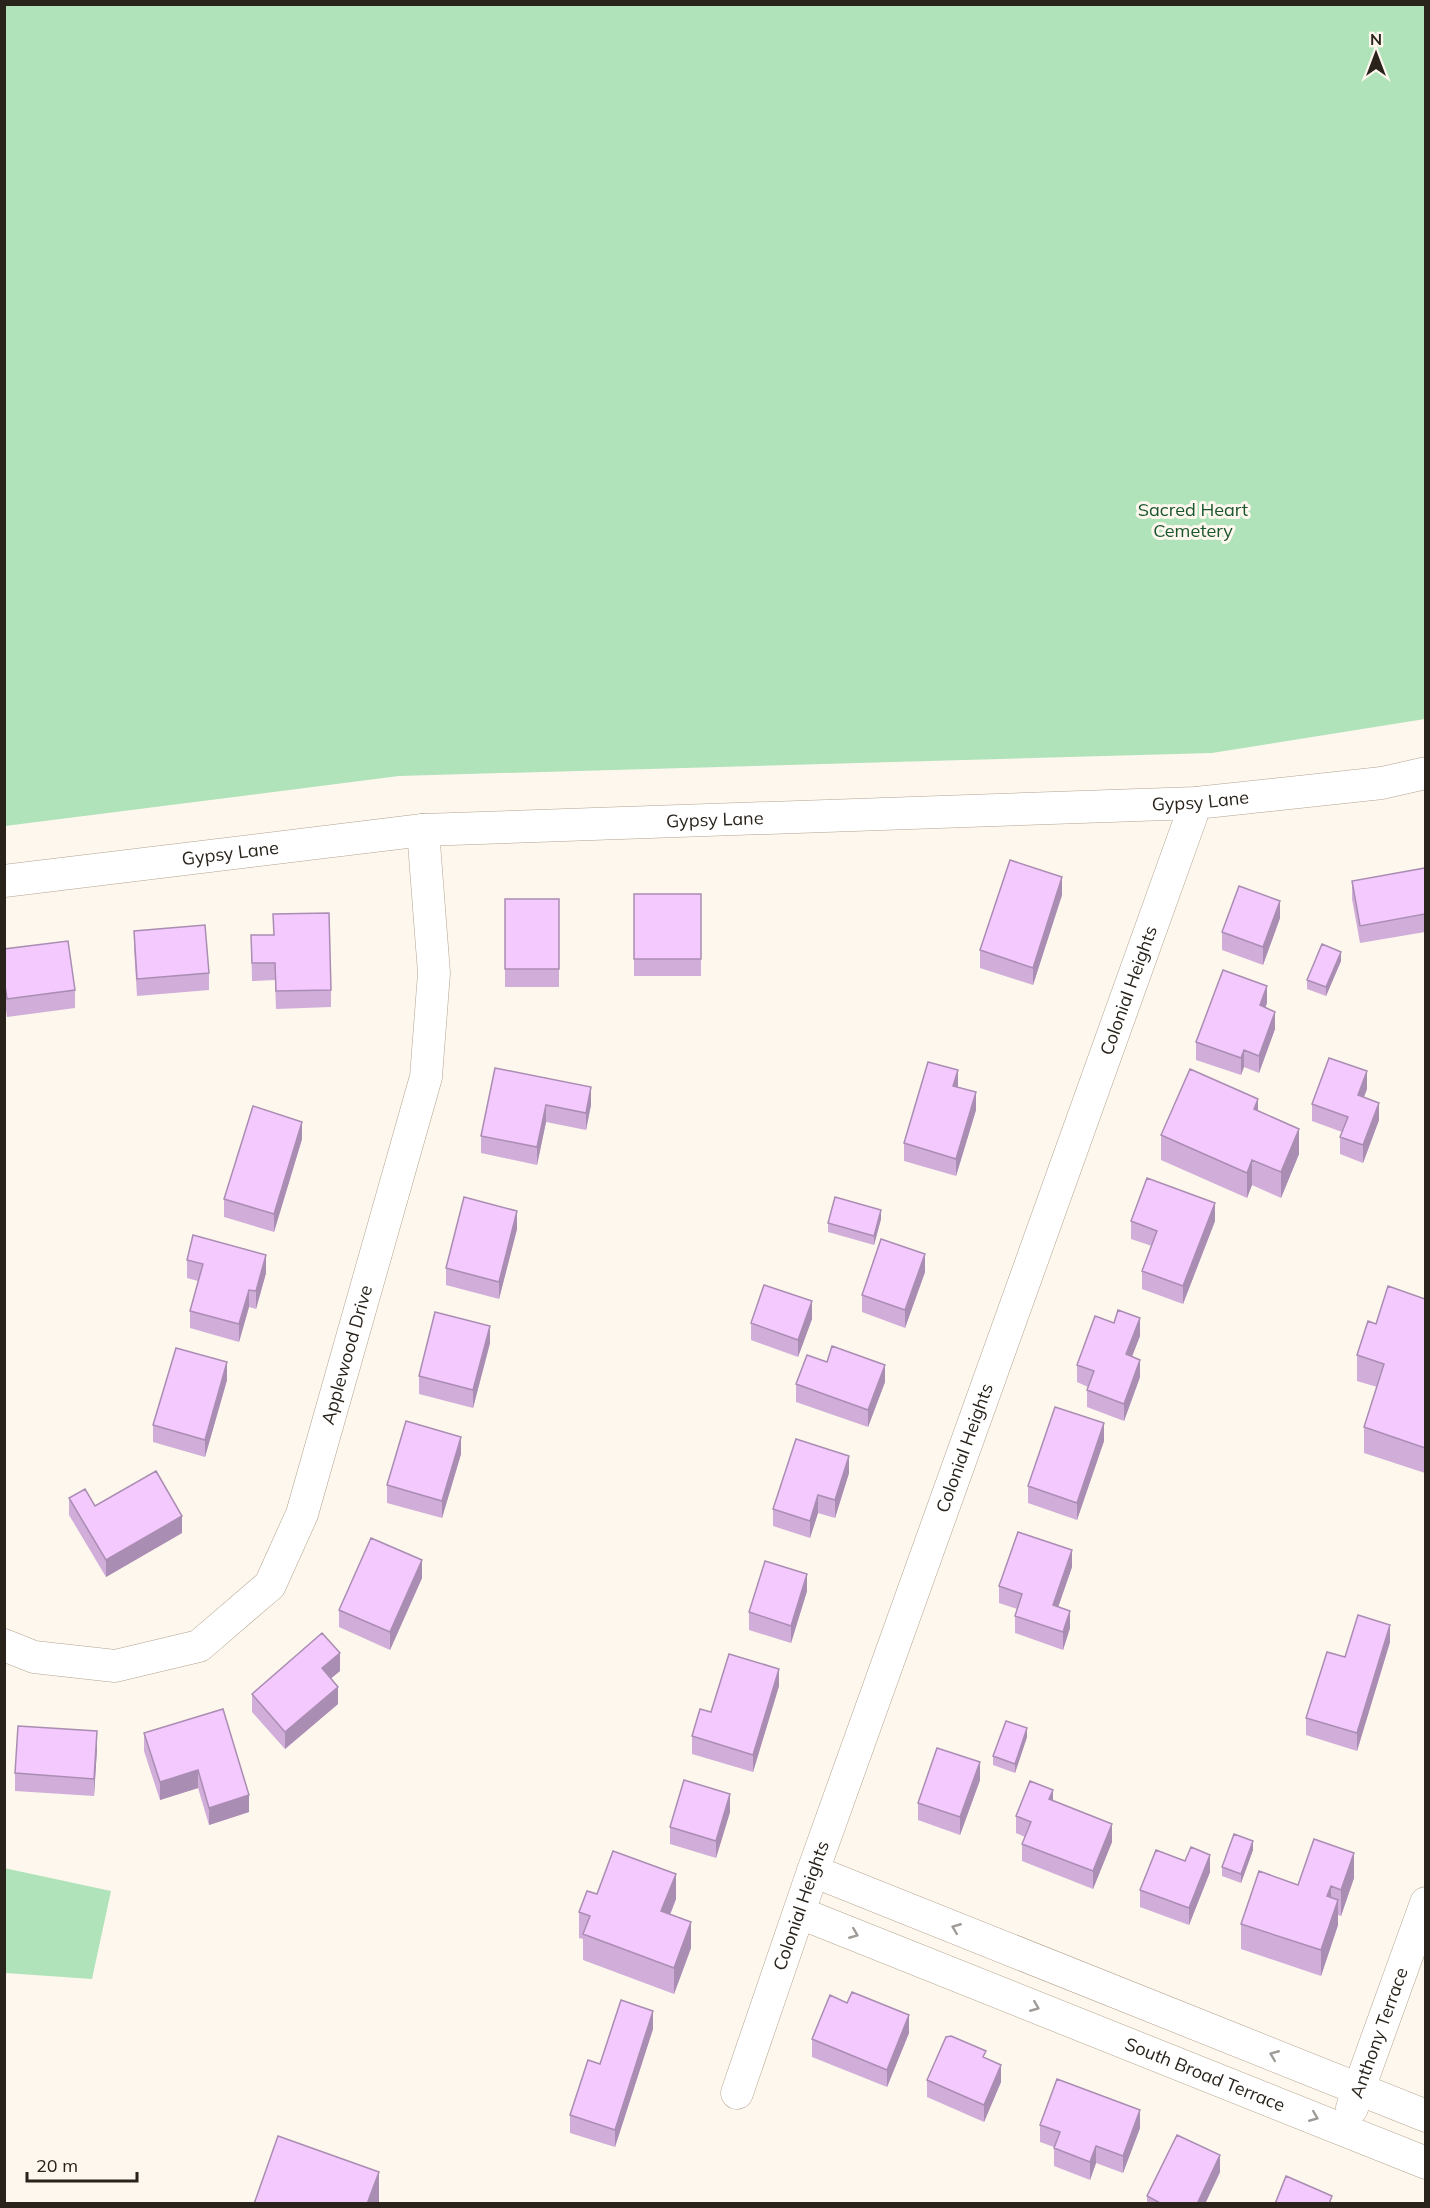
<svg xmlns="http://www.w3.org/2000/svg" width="1430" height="2208" viewBox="0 0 1430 2208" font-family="Mulish,sans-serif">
<rect width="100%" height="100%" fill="#fef7ee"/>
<path fill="#b1e3bb" d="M 4,5 L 1425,5 L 1425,719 L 1212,753 L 399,776 L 5,826 Z
M 4,1868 L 111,1891 L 92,1979 L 5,1973 Z"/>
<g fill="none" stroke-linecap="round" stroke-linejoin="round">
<g stroke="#b2a38e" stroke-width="33">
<g id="minor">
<path id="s1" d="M 4,881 L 423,830 L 1196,803 L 1382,783 L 1426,773"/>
<path id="s2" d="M 4,1645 L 34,1657 L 115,1666 L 199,1646 L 270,1585 L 302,1514 L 426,1077 L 434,973 L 423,830"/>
<path d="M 813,1871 L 1426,2116"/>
<path id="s3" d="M 800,1913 L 1426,2163"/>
<path id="s4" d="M 737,2093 L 813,1871 L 1196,803"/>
<path id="s5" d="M 1352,2108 L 1426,1903"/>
</g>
</g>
<use href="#minor" stroke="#fff" stroke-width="32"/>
</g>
<path fill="#d1adda" d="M 1425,868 L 1425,932 L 1360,943 L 1352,899 L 1352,881 Z
M 634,894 L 701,894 L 701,976 L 634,976 Z
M 1062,895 L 1033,985 L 980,968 L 980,950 Z
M 505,899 L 559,899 L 559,987 L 505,987 Z
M 1280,918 L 1263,965 L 1222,950 L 1222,932 Z
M 134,931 L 209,973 L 209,990 L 137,996 L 134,948 Z
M 251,935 L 331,990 L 331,1007 L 276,1009 L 275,980 L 252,981 Z
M 4,949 L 75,990 L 75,1008 L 7,1017 L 4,996 Z
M 1341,961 L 1326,996 L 1307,989 L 1307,980 Z
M 1267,1003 L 1265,1008 L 1275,1029 L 1259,1073 L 1244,1067 L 1241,1075 L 1196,1060 L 1196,1042 Z
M 495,1068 L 591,1105 L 586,1130 L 546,1122 L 537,1165 L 481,1153 L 481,1136 Z
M 1367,1089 L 1364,1097 L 1379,1120 L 1363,1163 L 1340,1154 L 1340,1137 L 1342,1132 L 1312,1121 L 1312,1104 Z
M 976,1110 L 956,1176 L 904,1161 L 904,1143 Z
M 1258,1111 L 1299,1154 L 1281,1198 L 1252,1185 L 1247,1198 L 1161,1160 L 1161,1135 Z
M 302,1139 L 274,1232 L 224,1217 L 224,1199 Z
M 881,1219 L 874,1245 L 828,1232 L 828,1223 Z
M 1131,1221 L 1215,1221 L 1183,1304 L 1142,1289 L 1142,1271 L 1152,1246 L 1131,1239 Z
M 517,1229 L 499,1299 L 446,1285 L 446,1268 Z
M 187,1260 L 266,1273 L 256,1309 L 249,1307 L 239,1342 L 190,1328 L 190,1311 L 198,1281 L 187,1278 Z
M 925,1272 L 905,1328 L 862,1312 L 862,1295 Z
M 1425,1299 L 1425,1473 L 1364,1453 L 1364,1427 L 1377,1387 L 1357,1381 L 1357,1355 L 1376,1324 Z
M 812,1319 L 798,1357 L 751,1340 L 751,1323 Z
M 1140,1336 L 1132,1356 L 1140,1377 L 1124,1421 L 1087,1407 L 1087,1390 L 1088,1387 L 1077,1382 L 1077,1365 Z
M 490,1343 L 473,1408 L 419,1394 L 419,1376 Z
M 227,1380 L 205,1457 L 153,1442 L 153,1425 Z
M 885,1382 L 868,1427 L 796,1402 L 796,1384 Z
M 1104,1441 L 1077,1520 L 1028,1503 L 1028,1486 Z
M 461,1454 L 442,1518 L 387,1503 L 387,1485 Z
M 849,1473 L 835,1518 L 818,1513 L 810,1538 L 773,1526 L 773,1509 Z
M 69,1498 L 95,1506 L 182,1533 L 106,1577 L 69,1515 Z
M 1072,1567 L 1058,1607 L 1070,1628 L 1063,1650 L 1015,1633 L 1015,1616 L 1017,1609 L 999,1603 L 999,1586 Z
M 422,1578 L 390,1650 L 339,1627 L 339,1610 Z
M 807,1591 L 791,1643 L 749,1630 L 749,1612 Z
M 1390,1642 L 1357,1751 L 1306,1735 L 1306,1718 L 1345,1657 Z
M 340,1671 L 331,1678 L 338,1704 L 285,1749 L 252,1712 L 252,1694 Z
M 779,1686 L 753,1772 L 692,1754 L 692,1736 L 711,1712 Z
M 223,1709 L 249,1812 L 209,1825 L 198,1788 L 160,1800 L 144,1751 L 144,1733 Z
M 1027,1737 L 1015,1773 L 993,1765 L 993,1756 Z
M 97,1749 L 94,1796 L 15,1791 L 15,1773 Z
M 980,1780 L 960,1835 L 918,1820 L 918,1803 Z
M 1053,1801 L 1112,1842 L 1093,1889 L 1022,1861 L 1022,1844 L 1025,1837 L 1016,1833 L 1016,1816 Z
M 730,1812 L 716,1858 L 670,1844 L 670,1827 Z
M 1253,1850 L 1241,1883 L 1222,1876 L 1222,1867 Z
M 1185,1861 L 1210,1872 L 1189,1925 L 1140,1907 L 1140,1890 Z
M 1354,1878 L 1341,1916 L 1338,1915 L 1338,1925 L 1321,1976 L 1241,1949 L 1241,1924 L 1298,1885 Z
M 597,1894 L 676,1899 L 670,1915 L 691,1948 L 674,1994 L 583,1960 L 583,1939 L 579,1938 L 579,1912 Z
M 847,2003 L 909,2033 L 887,2087 L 812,2057 L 812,2039 Z
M 653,2029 L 615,2147 L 570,2133 L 570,2115 L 600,2064 Z
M 927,2080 L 1001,2082 L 984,2122 L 927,2097 Z
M 1040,2125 L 1140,2128 L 1123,2173 L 1096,2163 L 1090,2180 L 1054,2166 L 1054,2147 L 1040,2142 Z
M 1220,2172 L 1205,2204 L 1147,2204 L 1147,2196 Z"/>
<path fill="#aa8db2" d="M 1062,877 L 1062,895 L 1033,985 L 1033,968 Z
M 1280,901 L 1280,918 L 1263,965 L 1263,947 Z
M 1341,952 L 1341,961 L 1326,996 L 1326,987 Z
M 1267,986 L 1267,1003 L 1260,1023 L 1260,1005 Z
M 1275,1012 L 1275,1029 L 1259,1073 L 1259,1056 Z
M 1244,1050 L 1244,1067 L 1241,1075 L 1241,1058 Z
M 958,1070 L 958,1088 L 953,1086 Z
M 1367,1071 L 1367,1089 L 1358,1112 L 1358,1095 Z
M 591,1087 L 591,1105 L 586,1130 L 586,1113 Z
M 976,1092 L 976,1110 L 956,1176 L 956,1159 Z
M 1258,1099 L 1258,1124 L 1254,1109 Z
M 1379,1103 L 1379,1120 L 1363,1163 L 1363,1145 Z
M 546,1105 L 546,1122 L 537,1165 L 537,1147 Z
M 302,1122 L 302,1139 L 274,1232 L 274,1214 Z
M 1299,1129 L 1299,1154 L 1281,1198 L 1281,1172 Z
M 1252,1160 L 1252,1185 L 1247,1198 L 1247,1173 Z
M 1215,1203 L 1215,1221 L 1183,1304 L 1183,1286 Z
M 881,1210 L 881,1219 L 874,1245 L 874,1236 Z
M 517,1211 L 517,1229 L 499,1299 L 499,1282 Z
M 925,1254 L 925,1272 L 905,1328 L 905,1310 Z
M 266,1255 L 266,1273 L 256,1309 L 256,1291 Z
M 249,1290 L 249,1307 L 239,1342 L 239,1324 Z
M 812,1301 L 812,1319 L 798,1357 L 798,1340 Z
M 1140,1318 L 1140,1336 L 1126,1372 L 1126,1354 Z
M 490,1326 L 490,1343 L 473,1408 L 473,1390 Z
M 1140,1360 L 1140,1377 L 1124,1421 L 1124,1404 Z
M 227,1362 L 227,1380 L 205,1457 L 205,1440 Z
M 885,1365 L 885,1382 L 868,1427 L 868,1410 Z
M 1104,1423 L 1104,1441 L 1077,1520 L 1077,1503 Z
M 461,1437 L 461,1454 L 442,1518 L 442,1501 Z
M 849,1456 L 849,1473 L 835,1518 L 835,1500 Z
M 818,1495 L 818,1513 L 810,1538 L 810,1521 Z
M 182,1516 L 182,1533 L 106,1577 L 106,1560 Z
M 1072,1550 L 1072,1567 L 1053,1622 L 1053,1605 Z
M 422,1560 L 422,1578 L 390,1650 L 390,1632 Z
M 807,1574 L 807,1591 L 791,1643 L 791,1626 Z
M 1070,1611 L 1070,1628 L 1063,1650 L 1063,1632 Z
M 1390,1625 L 1390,1642 L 1357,1751 L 1357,1733 Z
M 340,1653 L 340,1671 L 322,1686 L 322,1668 Z
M 779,1669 L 779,1686 L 753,1772 L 753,1755 Z
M 338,1687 L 338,1704 L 285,1749 L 285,1732 Z
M 1027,1728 L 1027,1737 L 1015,1773 L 1015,1764 Z
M 97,1731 L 97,1749 L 94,1796 L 94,1779 Z
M 980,1762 L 980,1780 L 960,1835 L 960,1817 Z
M 198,1770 L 198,1788 L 160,1800 L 160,1782 Z
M 1053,1790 L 1053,1807 L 1049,1799 Z
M 730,1794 L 730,1812 L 716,1858 L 716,1841 Z
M 249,1795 L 249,1812 L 209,1825 L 209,1808 Z
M 1112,1824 L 1112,1842 L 1093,1889 L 1093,1871 Z
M 1253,1841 L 1253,1850 L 1241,1883 L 1241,1874 Z
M 1354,1853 L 1354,1878 L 1341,1916 L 1341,1890 Z
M 1210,1855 L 1210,1872 L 1189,1925 L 1189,1908 Z
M 676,1874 L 676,1899 L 661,1937 L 661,1911 Z
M 1331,1886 L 1331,1912 L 1327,1896 Z
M 1338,1900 L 1338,1925 L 1321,1976 L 1321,1950 Z
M 691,1922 L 691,1948 L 674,1994 L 674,1968 Z
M 653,2011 L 653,2029 L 615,2147 L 615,2130 Z
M 909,2015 L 909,2033 L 887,2087 L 887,2070 Z
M 1001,2065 L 1001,2082 L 984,2122 L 984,2105 Z
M 1140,2110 L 1140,2128 L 1123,2173 L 1123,2156 Z
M 1096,2146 L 1096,2163 L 1090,2180 L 1090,2162 Z
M 1220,2155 L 1220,2172 L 1205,2204 L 1197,2204 Z
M 379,2172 L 379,2204 L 367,2204 Z"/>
<path fill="#f3c9fe" stroke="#aa8db2" stroke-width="1.5" d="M 1010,860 L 1062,877 L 1033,968 L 980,950 Z
M 1425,868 L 1425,914 L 1360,926 L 1352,881 Z
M 1239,886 L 1280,901 L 1263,947 L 1222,932 Z
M 634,894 L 701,894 L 701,959 L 634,959 Z
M 505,899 L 559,899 L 559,969 L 505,969 Z
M 329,913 L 331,990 L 276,991 L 275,963 L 252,963 L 251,935 L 274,935 L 273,914 Z
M 205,925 L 209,973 L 137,979 L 134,931 Z
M 68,941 L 75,990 L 7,999 L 4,978 L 4,949 Z
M 1322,944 L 1341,952 L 1326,987 L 1307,980 Z
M 1223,970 L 1267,986 L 1260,1005 L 1275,1012 L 1259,1056 L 1244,1050 L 1241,1058 L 1196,1042 Z
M 1329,1058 L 1367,1071 L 1358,1095 L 1379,1103 L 1363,1145 L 1340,1137 L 1348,1117 L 1312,1104 Z
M 928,1062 L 958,1070 L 953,1086 L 976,1092 L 956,1159 L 904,1143 Z
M 495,1068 L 591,1087 L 586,1113 L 546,1105 L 537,1147 L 481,1136 Z
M 1190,1069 L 1258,1099 L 1254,1109 L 1299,1129 L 1281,1172 L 1252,1160 L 1247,1173 L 1161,1135 Z
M 253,1106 L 302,1122 L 274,1214 L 224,1199 Z
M 1147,1178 L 1215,1203 L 1183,1286 L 1142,1271 L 1157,1231 L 1131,1221 Z
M 464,1197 L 517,1211 L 499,1282 L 446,1268 Z
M 835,1197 L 881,1210 L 874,1236 L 828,1223 Z
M 193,1235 L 266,1255 L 256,1291 L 249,1290 L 239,1324 L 190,1311 L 203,1264 L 187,1260 Z
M 881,1239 L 925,1254 L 905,1310 L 862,1295 Z
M 764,1285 L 812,1301 L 798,1340 L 751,1323 Z
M 1388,1286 L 1425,1299 L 1425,1448 L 1364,1427 L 1384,1364 L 1357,1355 L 1368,1321 L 1376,1324 Z
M 1118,1310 L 1140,1318 L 1126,1354 L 1140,1360 L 1124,1404 L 1087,1390 L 1094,1371 L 1077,1365 L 1095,1316 L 1114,1323 Z
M 435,1312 L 490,1326 L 473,1390 L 419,1376 Z
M 832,1346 L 885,1365 L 868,1410 L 796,1384 L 807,1355 L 827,1362 Z
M 176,1348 L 227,1362 L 205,1440 L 153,1425 Z
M 1055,1407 L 1104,1423 L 1077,1503 L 1028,1486 Z
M 406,1421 L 461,1437 L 442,1501 L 387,1485 Z
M 796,1439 L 849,1456 L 835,1500 L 818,1495 L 810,1521 L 773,1509 Z
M 156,1471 L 182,1516 L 106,1560 L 69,1498 L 85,1489 L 95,1506 Z
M 1018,1532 L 1072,1550 L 1053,1605 L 1070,1611 L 1063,1632 L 1015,1616 L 1022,1594 L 999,1586 Z
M 371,1538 L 422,1560 L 390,1632 L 339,1610 Z
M 765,1561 L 807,1574 L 791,1626 L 749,1612 Z
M 1358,1615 L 1390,1625 L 1357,1733 L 1306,1718 L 1327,1652 L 1345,1657 Z
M 322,1633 L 340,1653 L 322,1668 L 338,1687 L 285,1732 L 252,1694 Z
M 729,1654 L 779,1669 L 753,1755 L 692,1736 L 700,1709 L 711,1712 Z
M 223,1709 L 249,1795 L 209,1808 L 198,1770 L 160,1782 L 144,1733 Z
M 1006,1721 L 1027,1728 L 1015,1764 L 993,1756 Z
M 18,1726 L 97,1731 L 94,1779 L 15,1773 Z
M 937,1748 L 980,1762 L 960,1817 L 918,1803 Z
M 684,1780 L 730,1794 L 716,1841 L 670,1827 Z
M 1030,1781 L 1053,1790 L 1049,1799 L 1112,1824 L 1093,1871 L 1022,1844 L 1031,1822 L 1016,1816 Z
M 1234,1834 L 1253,1841 L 1241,1874 L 1222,1867 Z
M 1314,1839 L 1354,1853 L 1341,1890 L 1331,1886 L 1327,1896 L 1338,1900 L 1321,1950 L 1241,1924 L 1259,1871 L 1298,1885 Z
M 1191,1847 L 1210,1855 L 1189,1908 L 1140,1890 L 1156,1850 L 1185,1861 Z
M 613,1851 L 676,1874 L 661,1911 L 691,1922 L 674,1968 L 583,1934 L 590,1916 L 579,1912 L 587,1891 L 597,1894 Z
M 852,1992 L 909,2015 L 887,2070 L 812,2039 L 830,1995 L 847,2003 Z
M 621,2000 L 653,2011 L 615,2130 L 570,2115 L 588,2060 L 600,2064 Z
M 951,2036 L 986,2051 L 983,2057 L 1001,2065 L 984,2105 L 927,2080 L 946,2037 Z
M 1057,2079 L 1140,2110 L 1123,2156 L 1096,2146 L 1090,2162 L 1054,2148 L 1060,2132 L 1040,2125 Z
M 1177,2135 L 1220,2155 L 1197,2204 L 1162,2204 L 1147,2196 Z
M 278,2136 L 379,2172 L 367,2204 L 254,2204 Z
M 1286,2176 L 1332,2196 L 1329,2204 L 1275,2204 Z"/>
<defs><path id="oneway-chevron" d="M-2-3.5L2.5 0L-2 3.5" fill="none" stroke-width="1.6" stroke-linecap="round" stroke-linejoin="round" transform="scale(1.5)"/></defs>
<g stroke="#9f9c98">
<use href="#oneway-chevron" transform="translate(956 1928) rotate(-158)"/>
<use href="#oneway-chevron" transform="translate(854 1934) rotate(22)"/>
<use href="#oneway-chevron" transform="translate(1035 2007) rotate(22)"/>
<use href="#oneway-chevron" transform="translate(1274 2055) rotate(-158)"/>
<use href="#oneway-chevron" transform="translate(1314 2117) rotate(22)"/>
</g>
<g text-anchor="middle" stroke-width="6" stroke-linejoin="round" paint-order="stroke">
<g font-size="18" fill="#19552c" stroke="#fef7ee">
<text x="1193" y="516">Sacred Heart<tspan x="1193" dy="21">Cemetery</tspan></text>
</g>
<g font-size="18" fill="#29231b" stroke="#fef7ee">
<text dy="6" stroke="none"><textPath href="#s1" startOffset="1200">Gypsy Lane</textPath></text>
<text dy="6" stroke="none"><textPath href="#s1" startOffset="714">Gypsy Lane</textPath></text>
<text dy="6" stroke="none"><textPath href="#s1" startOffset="228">Gypsy Lane</textPath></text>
<text dy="6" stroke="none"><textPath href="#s4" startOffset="1170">Colonial Heights</textPath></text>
<text dy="6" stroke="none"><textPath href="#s2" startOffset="537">Applewood Drive</textPath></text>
<text dy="6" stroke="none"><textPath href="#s4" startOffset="684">Colonial Heights</textPath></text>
<text dy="6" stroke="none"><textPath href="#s4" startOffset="198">Colonial Heights</textPath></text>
<text dy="6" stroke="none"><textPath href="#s5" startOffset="80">Anthony Terrace</textPath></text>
<text dy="6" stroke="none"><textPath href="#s3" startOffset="436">South Broad Terrace</textPath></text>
</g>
</g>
<rect width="1430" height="2208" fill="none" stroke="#29231b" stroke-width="12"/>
<g transform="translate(1376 54)" stroke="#fef7ee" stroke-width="4.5" paint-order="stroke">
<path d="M0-4.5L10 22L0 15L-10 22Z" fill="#29231b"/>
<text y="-9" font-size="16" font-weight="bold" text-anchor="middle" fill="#29231b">N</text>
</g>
<path d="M27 2172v9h110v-9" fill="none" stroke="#29231b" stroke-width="3"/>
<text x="36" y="2172" font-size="18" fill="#29231b" stroke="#fef7ee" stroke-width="4.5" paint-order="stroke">20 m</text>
</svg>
